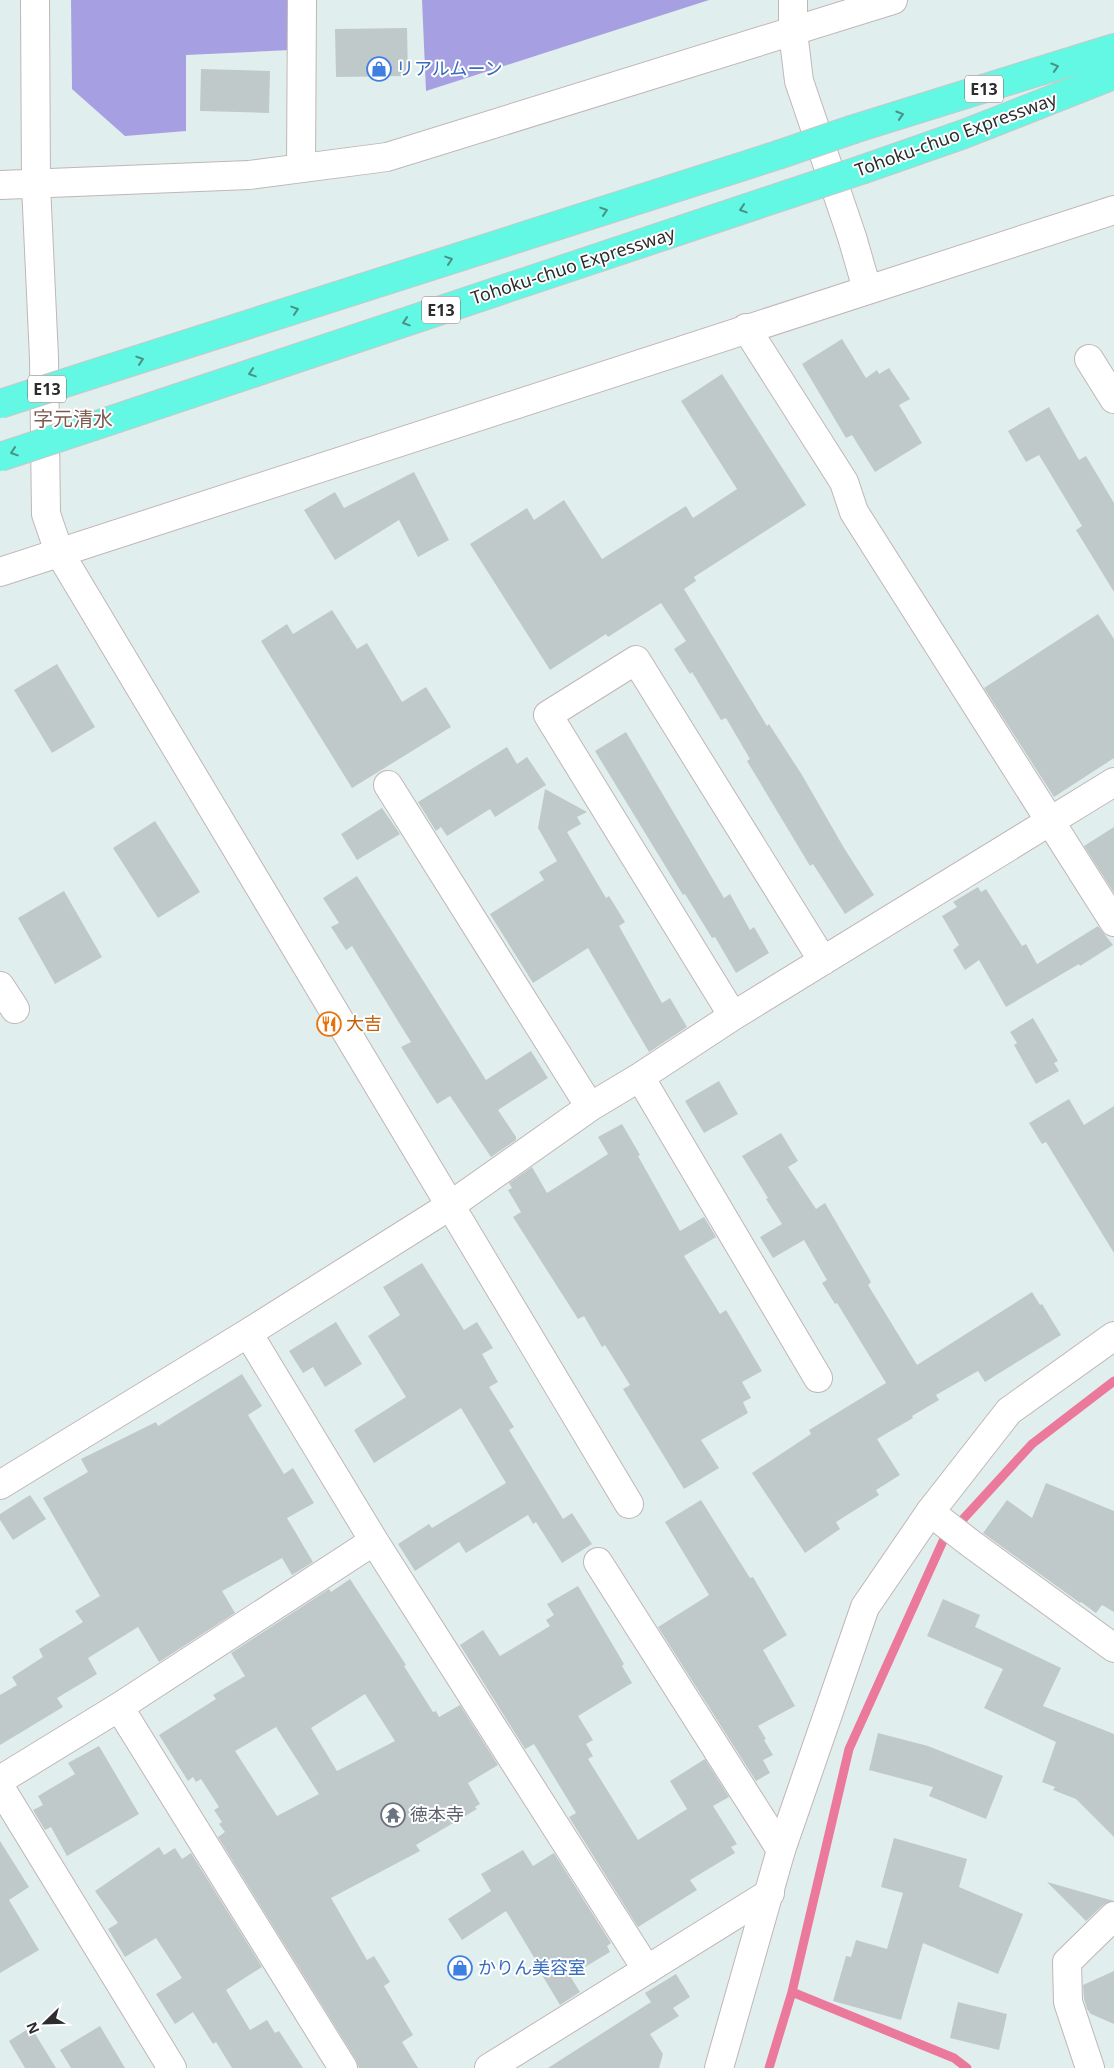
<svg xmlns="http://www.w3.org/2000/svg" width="1114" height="2068" viewBox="0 0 1114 2068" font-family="'Noto Sans','Noto Sans JP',sans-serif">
<rect width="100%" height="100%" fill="#e1eeee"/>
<path fill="#a6a0e2" d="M 71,0 L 287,0 L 290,50 L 186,55 L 186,131 L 125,136 L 72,89 Z
M 422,0 L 709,0 L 426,91 Z"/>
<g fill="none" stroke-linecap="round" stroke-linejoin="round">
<path stroke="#eb799c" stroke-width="9" d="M 792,1992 L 954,2058 L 967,2068
M 769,2068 L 792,1992 L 849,1749 L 943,1541 L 1032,1444 L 1114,1381"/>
</g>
<path fill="#c0c9ca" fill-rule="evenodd" d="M 407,28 L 408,76 L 336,77 L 335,29 Z
M 201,69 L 270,71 L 269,113 L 200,111 Z
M 842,339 L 866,378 L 877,370 L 879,374 L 889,368 L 910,399 L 899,405 L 922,443 L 875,472 L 852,435 L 846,438 L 802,364 Z
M 722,374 L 806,505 L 694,577 L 696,581 L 684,589 L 767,726 L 769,724 L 802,775 L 844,848 L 874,895 L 845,914 L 813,864 L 810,866 L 747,761 L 750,759 L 726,718 L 721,720 L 692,672 L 690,674 L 674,649 L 686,641 L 661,603 L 608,637 L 606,634 L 550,670 L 470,544 L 527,508 L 534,520 L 564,500 L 602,559 L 686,506 L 693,518 L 737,489 L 681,401 Z
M 1049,407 L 1079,460 L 1086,456 L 1114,503 L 1114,592 L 1076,530 L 1082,526 L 1039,455 L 1026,462 L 1008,431 Z
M 414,472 L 449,540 L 418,557 L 399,520 L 335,560 L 304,510 L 335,492 L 344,508 Z
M 332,610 L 357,649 L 367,643 L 402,702 L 426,687 L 451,727 L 352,788 L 261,641 L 287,624 L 293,634 Z
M 1098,614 L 1114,639 L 1114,758 L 1054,797 L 984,688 Z
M 57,664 L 95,727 L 52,753 L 14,690 Z
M 626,732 L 724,898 L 730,894 L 750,930 L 754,927 L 769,953 L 736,973 L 715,937 L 712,938 L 685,894 L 683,895 L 595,751 Z
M 507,747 L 517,764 L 527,757 L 546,785 L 495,817 L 490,809 L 447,836 L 441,827 L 436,831 L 418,802 Z
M 545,789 L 587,812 L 577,817 L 581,824 L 567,832 L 606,898 L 609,896 L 625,922 L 619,926 L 662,1003 L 670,998 L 687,1027 L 649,1052 L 588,948 L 533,983 L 490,914 L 544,880 L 539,872 L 557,861 L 538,828 Z
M 382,808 L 400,834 L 357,860 L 341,834 Z
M 155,821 L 200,892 L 158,918 L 113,848 Z
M 1114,827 L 1114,893 L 1084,846 Z
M 357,876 L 486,1080 L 531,1051 L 548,1078 L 498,1110 L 516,1137 L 516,1140 L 491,1157 L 450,1096 L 437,1104 L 401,1047 L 411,1042 L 401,1026 L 352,946 L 346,950 L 331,927 L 339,923 L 323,898 Z
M 978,887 L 981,892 L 986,889 L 1022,946 L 1026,944 L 1037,964 L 1098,926 L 1113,945 L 1080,966 L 1079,964 L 1006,1007 L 979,960 L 965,970 L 953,950 L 959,945 L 942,916 L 957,907 L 953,902 Z
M 64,891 L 102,957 L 55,984 L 18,918 Z
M 1033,1018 L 1058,1061 L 1054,1063 L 1059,1071 L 1036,1084 L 1014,1045 L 1017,1043 L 1010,1032 Z
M 719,1081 L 738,1114 L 704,1133 L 685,1101 Z
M 1069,1099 L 1084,1125 L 1114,1106 L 1114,1253 L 1046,1142 L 1042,1144 L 1029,1123 Z
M 622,1124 L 640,1155 L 638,1156 L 680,1231 L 704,1217 L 716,1237 L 684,1256 L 720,1314 L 726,1310 L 762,1371 L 742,1382 L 751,1398 L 743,1402 L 748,1413 L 701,1440 L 719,1468 L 684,1489 L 623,1389 L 630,1385 L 605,1345 L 602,1347 L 584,1316 L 578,1319 L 513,1217 L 521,1212 L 508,1190 L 512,1188 L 509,1183 L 532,1167 L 547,1193 L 608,1154 L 598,1137 Z
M 781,1133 L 798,1161 L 788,1167 L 816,1209 L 825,1203 L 871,1282 L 868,1285 L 917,1365 L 1032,1292 L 1040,1305 L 1042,1304 L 1061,1335 L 985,1382 L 978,1371 L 936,1395 L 939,1400 L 912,1416 L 913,1418 L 877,1439 L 900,1475 L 876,1490 L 879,1495 L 836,1522 L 840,1529 L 805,1553 L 752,1473 L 811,1434 L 809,1430 L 886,1383 L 837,1303 L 835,1304 L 822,1283 L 827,1280 L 804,1240 L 773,1258 L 760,1237 L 782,1224 L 766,1199 L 768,1198 L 742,1156 Z
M 422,1263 L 464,1330 L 477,1322 L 493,1348 L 482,1354 L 498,1382 L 489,1387 L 514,1427 L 509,1430 L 563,1519 L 572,1513 L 592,1544 L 562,1563 L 536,1522 L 533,1524 L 528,1515 L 466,1553 L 459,1542 L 415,1571 L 398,1544 L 429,1524 L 432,1528 L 506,1483 L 461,1408 L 374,1463 L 354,1430 L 406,1397 L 368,1336 L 400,1315 L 383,1287 Z
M 336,1322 L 362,1364 L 325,1387 L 313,1367 L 303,1373 L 289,1351 Z
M 242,1374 L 262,1406 L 248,1415 L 284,1474 L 293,1468 L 314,1503 L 287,1518 L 313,1562 L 292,1575 L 282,1558 L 222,1591 L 235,1613 L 159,1662 L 138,1627 L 88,1658 L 97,1674 L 57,1698 L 63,1707 L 0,1745 L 0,1695 L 17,1685 L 12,1677 L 43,1657 L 39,1649 L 83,1622 L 75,1611 L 100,1596 L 43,1498 L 88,1472 L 81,1459 L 156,1422 L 158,1426 Z
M 1046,1483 L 1114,1511 L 1114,1612 L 1102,1605 L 1096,1613 L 1081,1602 L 1080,1603 L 983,1533 L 1007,1500 L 1032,1518 Z
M 30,1495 L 46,1519 L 13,1540 L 0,1520 L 0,1514 Z
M 701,1500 L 750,1578 L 753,1577 L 787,1635 L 763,1650 L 795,1706 L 758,1726 L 766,1739 L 764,1740 L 773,1755 L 763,1760 L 770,1773 L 756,1781 L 658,1627 L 709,1595 L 665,1522 Z
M 350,1579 L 406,1665 L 404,1666 L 433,1712 L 436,1711 L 439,1717 L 460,1705 L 498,1765 L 468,1783 L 480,1804 L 475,1807 L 477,1809 L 416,1845 L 420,1851 L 331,1898 L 367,1960 L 374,1956 L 390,1982 L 384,1986 L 413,2035 L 402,2042 L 418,2068 L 359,2068 L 356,2060 L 218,1837 L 225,1832 L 219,1824 L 222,1822 L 214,1810 L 219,1807 L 201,1779 L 196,1782 L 193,1777 L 188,1781 L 159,1735 L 216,1699 L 213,1695 L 245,1676 L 231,1653 L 329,1589 L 331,1592 ZM 365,1694 L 395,1741 L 337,1771 L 311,1728 ZM 276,1727 L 319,1794 L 277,1816 L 235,1751 Z
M 578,1586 L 624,1664 L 622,1666 L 632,1683 L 578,1716 L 593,1740 L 586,1744 L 593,1756 L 588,1759 L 638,1840 L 687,1809 L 670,1781 L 705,1759 L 729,1797 L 713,1806 L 737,1844 L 731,1847 L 735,1853 L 690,1880 L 697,1890 L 638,1927 L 569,1817 L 576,1813 L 534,1744 L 525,1749 L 460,1645 L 483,1630 L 500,1656 L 550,1626 L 546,1620 L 554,1615 L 547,1604 Z
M 943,1599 L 980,1615 L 975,1627 L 1061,1668 L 1043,1706 L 1114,1734 L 1114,1837 L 1076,1799 L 1053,1790 L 1055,1787 L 1042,1782 L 1056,1742 L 984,1708 L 1003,1669 L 927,1636 Z
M 878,1733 L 928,1746 L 1003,1776 L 986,1819 L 929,1796 L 933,1787 L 869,1770 Z
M 99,1746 L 139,1814 L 67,1856 L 51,1827 L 45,1830 L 33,1810 L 43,1805 L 38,1796 L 75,1774 L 68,1763 Z
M 894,1838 L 967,1859 L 959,1887 L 1023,1914 L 998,1974 L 923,1943 L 901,2020 L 833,2001 L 846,1956 L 851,1957 L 856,1940 L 887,1949 L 903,1893 L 881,1887 Z
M 0,1841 L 29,1887 L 9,1900 L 39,1950 L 0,1973 Z
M 159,1847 L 164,1855 L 175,1848 L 182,1859 L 191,1853 L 262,1967 L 226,1990 L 250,2030 L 267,2020 L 275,2033 L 279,2031 L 303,2068 L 232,2068 L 216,2042 L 213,2044 L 193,2012 L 175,2024 L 156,1994 L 182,1978 L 156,1938 L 125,1957 L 108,1929 L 118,1923 L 95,1891 Z
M 523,1850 L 533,1866 L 554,1853 L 611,1943 L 607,1946 L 610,1952 L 570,1976 L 580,1992 L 560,2005 L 533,1960 L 535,1959 L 506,1911 L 462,1940 L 448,1919 L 491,1891 L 481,1874 Z
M 1047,1882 L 1114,1901 L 1103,1905 L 1086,1921 Z
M 1114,1971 L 1114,2024 L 1091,2014 L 1087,2009 L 1084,1999 L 1083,1985 Z
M 676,1974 L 690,1997 L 673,2008 L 679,2016 L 650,2034 L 663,2054 L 659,2068 L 548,2068 L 651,2002 L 645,1993 Z
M 958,2002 L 1007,2014 L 999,2050 L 950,2038 Z
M 100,2026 L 125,2068 L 71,2068 L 60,2050 Z
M 31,2027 L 56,2068 L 25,2068 L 9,2041 Z"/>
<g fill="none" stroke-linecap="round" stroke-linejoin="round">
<g stroke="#c0b7b4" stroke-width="30">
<path id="street" d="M 793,0 L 793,32 L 799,81 L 852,237 L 867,289
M 301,168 L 302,0
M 746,328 L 844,482 L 854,512 L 1114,922
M 1089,359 L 1114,399
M 59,552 L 629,1504
M 0,572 L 1114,210
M 388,785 L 590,1107
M 0,986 L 15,1009
M 733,1016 L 548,715 L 636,660 L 823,961
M 640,1077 L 818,1378
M 248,1333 L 374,1541 L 647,1970
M 0,1485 L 248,1333 L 451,1205 L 590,1107 L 640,1077 L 733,1016 L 1114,782
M 930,1512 L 970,1543 L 1114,1648
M 598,1562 L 781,1850
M 119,1707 L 343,2068
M 0,1780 L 119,1707 L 374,1541
M 0,1787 L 172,2068
M 489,2068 L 770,1893
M 1090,2068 L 1068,2002 L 1067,1962 L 1114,1916"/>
</g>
<g stroke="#c0b7b4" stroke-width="30">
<path id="secondary" d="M 35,0 L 36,185 L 44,358 L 46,514 L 59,552
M 0,185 L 249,175 L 387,157 L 893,0
M 719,2068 L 781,1850 L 865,1607 L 930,1512 L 1009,1411 L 1114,1336"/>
</g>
<g stroke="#c8c8c8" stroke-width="30">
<path id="highway" d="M 854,129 L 1114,48
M 864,169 L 964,134 L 1114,75
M 93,374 L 778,155
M 94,426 L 789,194"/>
</g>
<use href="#street" stroke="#fff" stroke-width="28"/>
<use href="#secondary" stroke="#fff" stroke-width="28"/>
<use href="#highway" stroke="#62f8e3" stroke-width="28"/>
<g stroke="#c8c8c8" stroke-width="30" stroke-linecap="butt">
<path id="highway-bridge" d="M 778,155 L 854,129
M 789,194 L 864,169
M 0,404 L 93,374
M 0,457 L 94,426"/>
</g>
<use href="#highway-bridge" stroke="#62f8e3" stroke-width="28"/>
</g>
<defs><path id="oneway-chevron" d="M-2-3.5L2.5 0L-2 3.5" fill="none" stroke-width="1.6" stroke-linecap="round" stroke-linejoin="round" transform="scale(1.25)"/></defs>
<g stroke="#489288">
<use href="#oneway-chevron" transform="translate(1055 67) rotate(-17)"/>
<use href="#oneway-chevron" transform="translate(900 115) rotate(-17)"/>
<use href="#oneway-chevron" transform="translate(743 209) rotate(162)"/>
<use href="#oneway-chevron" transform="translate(604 211) rotate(-18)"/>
<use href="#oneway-chevron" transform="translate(449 260) rotate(-18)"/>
<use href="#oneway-chevron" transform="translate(295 310) rotate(-18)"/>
<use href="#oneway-chevron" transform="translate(406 322) rotate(162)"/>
<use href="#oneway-chevron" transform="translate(140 360) rotate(-18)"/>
<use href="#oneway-chevron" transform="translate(252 373) rotate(162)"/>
<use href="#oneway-chevron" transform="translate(14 452) rotate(162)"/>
</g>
<defs>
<g id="shop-ring" transform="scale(1.25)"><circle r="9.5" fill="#fff" stroke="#3f7fe0" stroke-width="1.5"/><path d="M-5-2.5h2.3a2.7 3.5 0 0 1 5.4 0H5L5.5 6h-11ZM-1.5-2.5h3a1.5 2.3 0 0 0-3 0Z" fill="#3f7fe0"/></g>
<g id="restaurant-ring" transform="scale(1.25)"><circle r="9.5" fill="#fff" stroke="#e8710a" stroke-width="1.5"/><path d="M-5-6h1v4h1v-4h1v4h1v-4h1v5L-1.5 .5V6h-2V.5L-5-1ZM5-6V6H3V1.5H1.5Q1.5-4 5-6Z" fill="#e8710a"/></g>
<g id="temple-ring" transform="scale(1.25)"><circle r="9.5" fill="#fff" stroke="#6b7280" stroke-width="1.5"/><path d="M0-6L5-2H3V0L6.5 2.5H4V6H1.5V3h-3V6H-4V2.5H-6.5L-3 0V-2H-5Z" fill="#6b7280"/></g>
</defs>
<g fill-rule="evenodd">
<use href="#shop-ring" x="379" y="69"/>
<use href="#restaurant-ring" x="329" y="1024"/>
<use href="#temple-ring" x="393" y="1815"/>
<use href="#shop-ring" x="460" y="1968"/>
</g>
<g text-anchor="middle" stroke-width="4" stroke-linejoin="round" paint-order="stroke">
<g fill="#fff" stroke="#6c6c6c" stroke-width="1">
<rect x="965" y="75.5" width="38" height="27" rx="4"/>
<rect x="422" y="296.5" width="38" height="27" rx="4"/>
<rect x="28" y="375.5" width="38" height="27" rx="4"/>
</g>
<g font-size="16" font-weight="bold" fill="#2d2d2d">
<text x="984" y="95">E13</text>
<text x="441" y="316">E13</text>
<text x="47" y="395">E13</text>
</g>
<g font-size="18" fill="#366cbe" stroke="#fff" text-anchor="start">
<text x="396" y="75">リアルムーン</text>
<text x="478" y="1974">かりん美容室</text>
</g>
<g font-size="18" fill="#2d2d2d" stroke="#fff">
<text transform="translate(956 135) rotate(-20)" y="6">Tohoku-chuo Expressway</text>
<text transform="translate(573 266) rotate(-18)" y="6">Tohoku-chuo Expressway</text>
</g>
<g font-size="18" fill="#c56008" stroke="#fff" text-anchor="start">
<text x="346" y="1030">大吉</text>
</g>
<g font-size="18" fill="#5b616d" stroke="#fff" text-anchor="start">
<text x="410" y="1821">徳本寺</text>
</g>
<g font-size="20" fill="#7d5a4f" stroke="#fff">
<text x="73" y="426">字元清水</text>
</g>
</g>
<g transform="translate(45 2023) rotate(247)" stroke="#ffffff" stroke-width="4" paint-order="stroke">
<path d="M0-4L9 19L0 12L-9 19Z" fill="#2d2d2d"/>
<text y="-8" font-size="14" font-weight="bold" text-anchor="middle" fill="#2d2d2d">N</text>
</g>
</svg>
